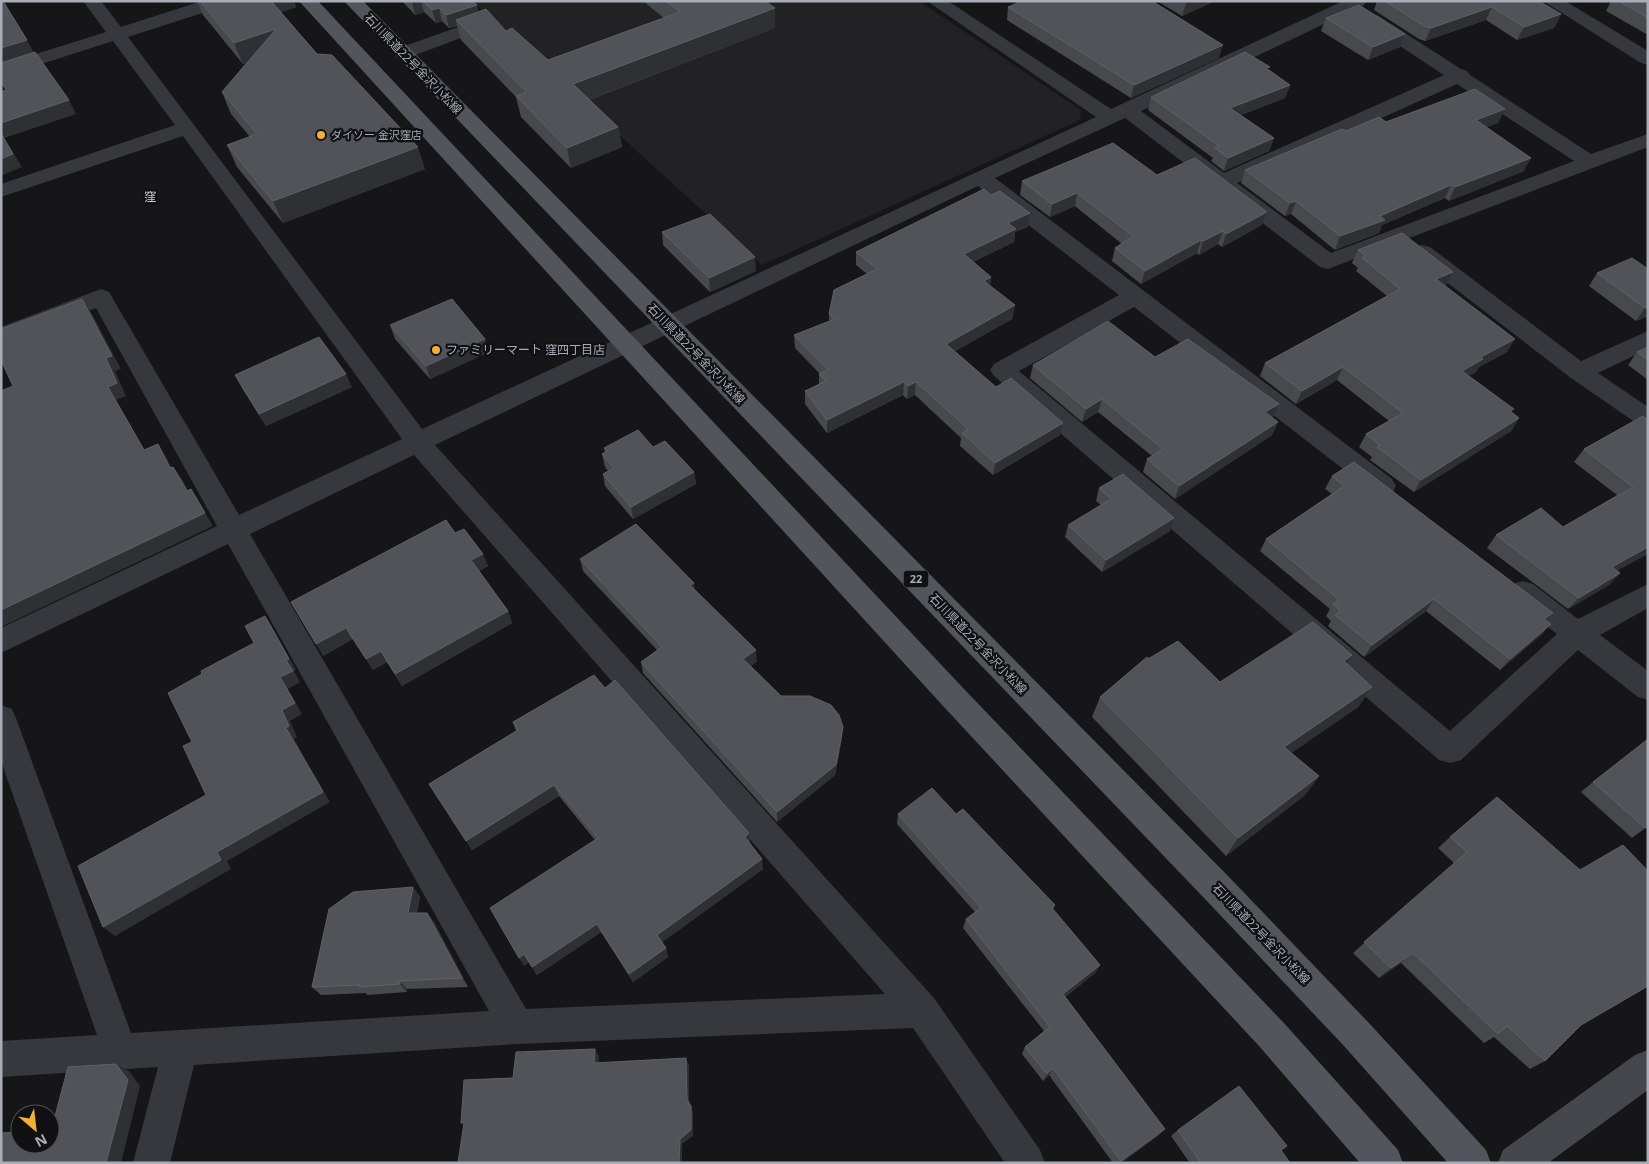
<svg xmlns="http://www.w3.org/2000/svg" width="1649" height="1164" viewBox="0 0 1649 1164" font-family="'Open Sans','Noto Sans JP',sans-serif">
<rect width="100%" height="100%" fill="#161618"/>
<path fill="#222225" d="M 472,1 L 919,1 L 1081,110 L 1080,120 L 762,265 Z"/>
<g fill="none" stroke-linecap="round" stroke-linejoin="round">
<path fill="#37383d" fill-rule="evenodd" d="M 83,1 L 101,1 L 121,27 L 202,1 L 230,1 L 227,5 L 128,37 L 422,429 L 1096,117 L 927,1 L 948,1 L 1111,109 L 1343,1 L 1367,1 L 1364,5 L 1141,111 L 1224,173 L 1444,75 L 1365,23 L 1362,19 L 1365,15 L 1377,15 L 1461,69 L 1467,71 L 1470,75 L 1591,154 L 1648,134 L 1648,147 L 1328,269 L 1320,267 L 1125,118 L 995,178 L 1392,479 L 1396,486 L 1392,493 L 1383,496 L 1374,493 L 1134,307 L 1019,371 L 1450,731 L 1557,634 L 1513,600 L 1509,592 L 1513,584 L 1523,581 L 1533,584 L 1578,619 L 1648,584 L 1648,608 L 1600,635 L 1648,671 L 1648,700 L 1638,697 L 1578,650 L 1461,760 L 1450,763 L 1439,760 L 994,376 L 990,370 L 994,364 L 1119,295 L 978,186 L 435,445 L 934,998 L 1040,1150 L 1045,1163 L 1005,1163 L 913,1028 L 517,1044 L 194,1065 L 170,1163 L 133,1163 L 158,1067 L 1,1077 L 1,1041 L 97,1035 L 1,761 L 1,705 L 12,709 L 16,718 L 131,1033 L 489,1011 L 228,544 L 1,653 L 1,628 L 217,526 L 96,308 L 1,344 L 1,327 L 93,292 L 101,289 L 109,292 L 239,515 L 402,439 L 183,136 L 1,197 L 1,184 L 175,125 L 113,41 L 1,77 L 1,65 L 106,32 ZM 1457,84 L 1574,161 L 1331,253 L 1237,183 ZM 414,455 L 885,994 L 526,1009 L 250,534 Z
M 1543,1 L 1565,1 L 1648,51 L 1648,65 L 1641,63 Z
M 487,17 L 493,18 L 496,22 L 493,26 L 410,57 L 396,57 L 394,53 L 396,49 Z
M 1422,245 L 1430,247 L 1581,361 L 1648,331 L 1648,349 L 1598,373 L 1648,407 L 1648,428 L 1639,425 L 1571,378 L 1414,257 L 1411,252 L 1414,247 Z"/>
<path fill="#45474d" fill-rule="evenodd" d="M 1648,1050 L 1648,1090 L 1548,1163 L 1498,1163 L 1503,1150 L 1635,1055 Z"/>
<path fill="#53555c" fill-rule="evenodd" d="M 299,1 L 318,1 L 964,689 L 1283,1022 L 1398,1150 L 1403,1163 L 1360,1163 L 1259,1046 L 944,707 Z
M 344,1 L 363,1 L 1229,877 L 1368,1022 L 1486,1150 L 1491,1163 L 1448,1163 L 1344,1046 L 1205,899 Z"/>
</g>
<path fill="#47494d" d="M 197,1 L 294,1 L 296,7 L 281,12 L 317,54 L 425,169 L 283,223 L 237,167 L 227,145 L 250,137 L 231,114 L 222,92 L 246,63 L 243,64 L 203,15 Z
M 402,1 L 473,1 L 478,12 L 548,60 L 664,18 L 643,1 L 765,1 L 775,8 L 775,28 L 589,100 L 618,127 L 622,147 L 571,168 L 521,117 L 516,97 L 461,40 L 457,26 L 449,28 L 442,21 L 436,23 L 424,12 L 415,15 Z
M 1157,1 L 1215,1 L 1182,16 Z
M 1377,1 L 1539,1 L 1561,14 L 1554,28 L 1517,40 L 1486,20 L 1425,41 L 1419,39 L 1374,10 Z
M 1611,1 L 1648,1 L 1648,35 L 1606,11 Z
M 1008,7 L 1219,58 L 1131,98 L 1007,20 Z
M 1326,18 L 1405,34 L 1400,47 L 1368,60 L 1321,31 Z
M 1269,70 L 1290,85 L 1285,98 L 1241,115 L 1274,138 L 1269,151 L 1224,171 L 1211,161 L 1213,158 L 1148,110 L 1151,97 Z
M 1386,122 L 1498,123 L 1486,127 L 1524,171 L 1449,201 L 1445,198 L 1382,225 L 1379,233 L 1335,250 L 1291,214 L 1285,216 L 1241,183 L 1245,170 L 1346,131 Z
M 1157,175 L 1262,225 L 1222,247 L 1218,244 L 1199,255 L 1197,253 L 1141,284 L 1112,261 L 1115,248 L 1122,244 L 1075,206 L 1050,217 L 1020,195 L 1022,181 Z
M 1030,213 L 1028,227 L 1015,232 L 1014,242 L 973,262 L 991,277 L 990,286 L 1015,305 L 1012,319 L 955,351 L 996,387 L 1060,435 L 993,475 L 960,446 L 961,438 L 915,395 L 907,399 L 903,395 L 827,433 L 805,404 L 805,391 L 819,385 L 819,374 L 820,374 L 795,348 L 794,335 L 829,321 L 829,314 L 867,274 L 856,265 L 856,252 Z
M 662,232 L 756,271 L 710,292 L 663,245 Z
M 1358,250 L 1453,272 L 1446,285 L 1445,286 L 1507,352 L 1479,367 L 1476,372 L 1468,376 L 1519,418 L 1511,431 L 1414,492 L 1370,460 L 1372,457 L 1359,447 L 1366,434 L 1389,421 L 1337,380 L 1296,404 L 1260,376 L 1265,363 L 1387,296 L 1356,271 L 1358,268 L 1352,263 Z
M 1648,269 L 1648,316 L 1636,321 L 1589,286 L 1597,273 Z
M 390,325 L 485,339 L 489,352 L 430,379 L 395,339 Z
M 1648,347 L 1648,380 L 1628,365 L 1637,352 Z
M 1155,357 L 1273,417 L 1272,418 L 1278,422 L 1272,435 L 1175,499 L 1143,472 L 1147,459 L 1152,456 L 1098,412 L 1082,422 L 1030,378 L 1033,365 Z
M 235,375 L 352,387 L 266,426 L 242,388 Z
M 1643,416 L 1648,554 L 1617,570 L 1620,573 L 1609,585 L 1568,609 L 1487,548 L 1496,535 L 1563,527 L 1617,495 L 1574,462 L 1584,449 Z
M 653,447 L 694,472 L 696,484 L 633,519 L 605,486 L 603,474 L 608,471 L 605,467 L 602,454 L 605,452 L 604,448 Z
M 1332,476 L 1553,613 L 1546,621 L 1551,624 L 1540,636 L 1500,670 L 1426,611 L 1364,657 L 1328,626 L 1331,621 L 1326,616 L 1330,609 L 1260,551 L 1266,539 L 1332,494 L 1325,489 Z
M 1099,488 L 1170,531 L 1102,572 L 1065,537 L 1068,525 L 1101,505 L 1096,501 Z
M 455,533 L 488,566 L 479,571 L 508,611 L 512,623 L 402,686 L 387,662 L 373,670 L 353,639 L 323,656 Z
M 580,559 L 695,590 L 757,661 L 751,666 L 781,696 L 842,738 L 835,775 L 777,822 L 643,673 L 641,662 L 657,650 L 583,571 Z
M 1148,659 L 1220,682 L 1347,664 L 1372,687 L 1358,707 L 1291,753 L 1319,776 L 1305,795 L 1226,856 L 1092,717 L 1100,697 Z
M 605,688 L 749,833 L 750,843 L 763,869 L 662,942 L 666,948 L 668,957 L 633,982 L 601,932 L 537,975 L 529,962 L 524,966 L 595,840 L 559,796 L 472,850 L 429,784 L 516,731 L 513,722 Z
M 1593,782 L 1648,826 L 1632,838 L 1581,792 Z
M 1497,797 L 1581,1025 L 1545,1061 L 1530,1069 L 1494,1037 L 1484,1043 L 1401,963 L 1379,978 L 1353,953 L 1454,863 L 1438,848 L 1450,837 Z
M 898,814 L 956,814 L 1055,905 L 1053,909 L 1100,965 L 1095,973 L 1065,997 L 1159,1135 L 1121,1163 L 1113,1163 L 1049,1075 L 1043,1081 L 1022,1054 L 1025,1047 L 1044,1031 L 963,928 L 966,919 L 975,912 L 897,824 Z
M 413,887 L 420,897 L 417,913 L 427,913 L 434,922 L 468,987 L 407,989 L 407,992 L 367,995 L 366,993 L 321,995 L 312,987 Z
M 1178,1130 L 1281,1150 L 1290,1163 L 1190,1163 L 1171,1136 Z"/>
<path fill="#2f3033" d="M 270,1 L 294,1 L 296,7 L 281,12 Z
M 415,1 L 421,1 L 424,12 L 415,15 L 412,2 Z
M 1190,1 L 1215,1 L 1182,16 L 1186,3 Z
M 477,5 L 480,18 L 456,20 L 457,26 L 449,28 L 446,15 Z
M 1492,7 L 1486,20 L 1425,41 L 1431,28 Z
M 439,8 L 442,21 L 436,23 L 432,10 Z
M 775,8 L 775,28 L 577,104 L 573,84 Z
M 1561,14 L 1554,28 L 1517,40 L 1524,27 Z
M 276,29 L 284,51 L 243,64 L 234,43 Z
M 1405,34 L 1400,47 L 1368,60 L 1373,47 Z
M 27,40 L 34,53 L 1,63 L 1,48 Z
M 1223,45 L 1219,58 L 1131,98 L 1134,85 Z
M 1290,85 L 1285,98 L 1226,121 L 1230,108 Z
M 69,100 L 76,114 L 4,138 L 22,167 L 1,176 L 1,123 Z
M 1505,109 L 1498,123 L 1470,134 L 1476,120 Z
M 618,127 L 622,147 L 571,168 L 567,148 Z
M 1274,138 L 1269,151 L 1224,171 L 1228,158 Z
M 418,147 L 425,169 L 283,223 L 273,201 Z
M 1531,158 L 1524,171 L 1449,201 L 1455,187 Z
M 1451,185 L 1445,198 L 1382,225 L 1379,233 L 1335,250 L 1340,236 L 1380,216 Z
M 1077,193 L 1075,206 L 1050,217 L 1052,204 Z
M 1296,201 L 1291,214 L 1285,216 L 1290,203 Z
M 1267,212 L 1262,225 L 1222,247 L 1226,234 Z
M 1030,213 L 1028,227 L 1015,232 L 1014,242 L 962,267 L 964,254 L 1008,223 Z
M 1223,231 L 1218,244 L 1199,255 L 1203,241 Z
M 1201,240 L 1197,253 L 1141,284 L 1145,271 Z
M 755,257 L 756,271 L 710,292 L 709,278 Z
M 1453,272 L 1446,285 L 1430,293 L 1436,279 Z
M 991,277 L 989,290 L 984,281 Z
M 82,299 L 91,312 L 121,369 L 115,371 L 126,396 L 116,400 L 152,463 L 144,450 L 108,387 Z
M 1015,305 L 1012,319 L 945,357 L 946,344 Z
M 1648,307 L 1648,316 L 1636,321 L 1645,308 Z
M 485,339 L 489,352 L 430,379 L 426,366 Z
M 1515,339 L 1507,352 L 1479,367 L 1476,372 L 1454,384 L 1462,371 L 1481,357 Z
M 1343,367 L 1337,380 L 1296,404 L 1302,391 Z
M 346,374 L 352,387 L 266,426 L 259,414 Z
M 904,382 L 903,395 L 827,433 L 827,420 Z
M 916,382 L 915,395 L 907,399 L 908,386 Z
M 1102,399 L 1098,412 L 1082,422 L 1086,409 Z
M 1279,404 L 1273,417 L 1259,425 L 1265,412 Z
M 1519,418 L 1511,431 L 1414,492 L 1421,480 Z
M 1278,422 L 1272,435 L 1175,499 L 1179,486 Z
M 1063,423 L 1060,435 L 993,475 L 995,463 Z
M 158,444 L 166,457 L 178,481 L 170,468 Z
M 173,467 L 182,479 L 195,504 L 187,491 Z
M 694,472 L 696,484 L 633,519 L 631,507 Z
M 191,489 L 213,526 L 1,627 L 1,610 Z
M 1174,518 L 1170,531 L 1102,572 L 1106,560 Z
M 1648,547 L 1648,554 L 1602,579 L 1612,567 Z
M 483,554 L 488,566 L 476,573 L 471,560 Z
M 1620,573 L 1609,585 L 1568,609 L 1579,598 Z
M 694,583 L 695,595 L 690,585 Z
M 1434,599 L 1426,611 L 1364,657 L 1372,645 Z
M 508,611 L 512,623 L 402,686 L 395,674 Z
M 1553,613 L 1543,625 L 1544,619 Z
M 265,616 L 272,627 L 296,670 L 294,671 L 300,682 L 288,689 L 302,714 L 290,721 L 297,737 L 294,739 L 330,802 L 227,861 L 231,869 L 115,936 L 103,927 L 217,852 L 286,728 L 282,710 L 280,677 L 286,660 Z
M 1551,624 L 1540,636 L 1500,670 L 1510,659 Z
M 346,628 L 353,639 L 323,656 L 316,644 Z
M 756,650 L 757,661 L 745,670 L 743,659 Z
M 381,651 L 387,662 L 373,670 L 366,659 Z
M 1352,655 L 1339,676 L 1344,661 Z
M 1372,687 L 1358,707 L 1271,767 L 1284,747 Z
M 843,727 L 842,738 L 835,775 L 777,822 L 777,812 Z
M 1319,776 L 1305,795 L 1226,856 L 1238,838 Z
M 554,785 L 559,796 L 472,850 L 466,841 Z
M 749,833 L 750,843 L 746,847 L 745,837 Z
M 762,859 L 763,869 L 660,944 L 657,935 Z
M 413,887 L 420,897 L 415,922 L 408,913 Z
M 427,913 L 434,922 L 468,987 L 462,978 Z
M 597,924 L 601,932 L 537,975 L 532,967 Z
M 666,948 L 668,957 L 633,982 L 629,974 Z
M 1413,953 L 1401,963 L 1379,978 L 1391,968 Z
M 524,954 L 529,962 L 524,966 L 519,958 Z
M 1100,965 L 1095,973 L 1059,1001 L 1063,994 Z
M 400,981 L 407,989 L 407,992 L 400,984 Z
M 595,1049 L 599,1056 L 598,1070 L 594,1063 Z
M 686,1058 L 689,1065 L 689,1105 L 687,1099 Z
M 116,1064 L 129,1071 L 140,1086 L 121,1163 L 106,1163 Z
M 1053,1068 L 1049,1075 L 1043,1081 L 1047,1074 Z
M 691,1106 L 693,1112 L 693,1136 L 682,1144 L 682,1163 L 679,1163 L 680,1139 Z
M 1165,1129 L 1159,1135 L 1121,1163 L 1119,1163 Z"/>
<path fill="#525359" stroke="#5f6168" d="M 1,1 L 3,1 L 27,40 L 1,48 Z
M 200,1 L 271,1 L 317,54 L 332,55 L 418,147 L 273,201 L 227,145 L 257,134 L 222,92 L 276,29 L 234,43 Z
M 423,1 L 473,1 L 477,5 L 446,15 L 439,8 L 432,10 Z
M 666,1 L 765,1 L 775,8 L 573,84 L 618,127 L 567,148 L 516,96 L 527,92 L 456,20 L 486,9 L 506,31 L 512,28 L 548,60 L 680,12 Z
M 1022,1 L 1152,1 L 1223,45 L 1134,85 L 1008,7 Z
M 1385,1 L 1539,1 L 1561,14 L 1524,27 L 1492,7 L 1431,28 L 1424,26 Z
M 1619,1 L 1648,1 L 1648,18 Z
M 1359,5 L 1405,34 L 1373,47 L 1326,18 Z
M 35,52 L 69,100 L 1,123 L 1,92 L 6,90 L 1,82 L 1,63 Z
M 1245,52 L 1270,67 L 1266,68 L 1290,85 L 1230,108 L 1274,138 L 1228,158 L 1215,148 L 1219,146 L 1151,97 Z
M 1475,89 L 1505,109 L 1476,120 L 1531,158 L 1455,187 L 1451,185 L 1380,216 L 1385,220 L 1340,236 L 1296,201 L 1290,203 L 1245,170 L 1342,129 L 1346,131 L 1379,117 L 1386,122 Z
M 1,133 L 13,154 L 1,159 Z
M 1113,143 L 1157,175 L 1195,158 L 1267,212 L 1226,234 L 1223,231 L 1203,241 L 1201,240 L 1145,271 L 1115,248 L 1133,236 L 1077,193 L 1052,204 L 1022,181 Z
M 984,189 L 991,195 L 1000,191 L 1030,213 L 1008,223 L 1016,229 L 964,254 L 991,277 L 984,281 L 1015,305 L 946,344 L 996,387 L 1011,378 L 1063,423 L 995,463 L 962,433 L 968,429 L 916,382 L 908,386 L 904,382 L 827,420 L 805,391 L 826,381 L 819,374 L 828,369 L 794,335 L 835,319 L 829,314 L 834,290 L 877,269 L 856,252 Z
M 710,214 L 755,257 L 709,278 L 662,232 Z
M 1402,233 L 1453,272 L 1436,279 L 1515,339 L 1481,357 L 1483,359 L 1462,371 L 1514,409 L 1510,411 L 1519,418 L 1421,480 L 1377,447 L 1380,445 L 1366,434 L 1403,413 L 1343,367 L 1302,391 L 1265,363 L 1400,289 L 1362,258 L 1366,256 L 1358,250 Z
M 1632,258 L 1648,269 L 1648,307 L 1645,308 L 1597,273 Z
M 82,299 L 112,356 L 106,358 L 117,383 L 108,387 L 144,450 L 158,444 L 170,468 L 173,467 L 187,491 L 191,489 L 205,513 L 1,610 L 1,391 L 13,386 L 1,360 L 1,329 Z
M 452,299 L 485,339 L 426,366 L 390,325 Z
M 1108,321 L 1155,357 L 1188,339 L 1279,404 L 1265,412 L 1278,422 L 1179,486 L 1147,459 L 1163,449 L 1102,399 L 1086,409 L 1033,365 Z
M 319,337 L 346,374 L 259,414 L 235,375 Z
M 1648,347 L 1648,360 L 1637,352 Z
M 1643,416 L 1648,420 L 1648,547 L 1612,567 L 1620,573 L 1579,598 L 1496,535 L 1541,508 L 1563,527 L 1633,487 L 1584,449 Z
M 638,430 L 653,447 L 665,441 L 694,472 L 631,507 L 603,474 L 614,468 L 602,454 L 607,451 L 604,448 Z
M 1354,462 L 1553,613 L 1544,619 L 1551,624 L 1510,659 L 1434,599 L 1372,645 L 1335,615 L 1340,611 L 1333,604 L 1339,600 L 1266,539 L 1344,486 L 1332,476 Z
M 1123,474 L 1174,518 L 1106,560 L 1068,525 L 1111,499 L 1099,488 Z
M 446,520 L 455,533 L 464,529 L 483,554 L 471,560 L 508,611 L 395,674 L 381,651 L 366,659 L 346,628 L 316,644 L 291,602 Z
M 636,524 L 694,583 L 690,585 L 756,650 L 743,659 L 781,696 L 810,696 L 831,705 L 839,715 L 843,727 L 836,765 L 777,812 L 641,662 L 662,647 L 580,559 Z
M 265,616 L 289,659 L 286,660 L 293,671 L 280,677 L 295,703 L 282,710 L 289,726 L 286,728 L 323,792 L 217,852 L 221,860 L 103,927 L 78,866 L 206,795 L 183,746 L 192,742 L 168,693 L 202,674 L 201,671 L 254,643 L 245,626 Z
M 1313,622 L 1352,655 L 1344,661 L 1372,687 L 1284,747 L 1319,776 L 1238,838 L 1100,697 L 1147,657 L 1148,659 L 1178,641 L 1220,682 Z
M 594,675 L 605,688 L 615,680 L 749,833 L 745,837 L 762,859 L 657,935 L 666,948 L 629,974 L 597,924 L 532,967 L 524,954 L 519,958 L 490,908 L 598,838 L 554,785 L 466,841 L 429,784 L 518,730 L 513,722 Z
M 1648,739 L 1648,826 L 1645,828 L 1593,782 Z
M 932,788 L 956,814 L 963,809 L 1055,905 L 1052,908 L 1100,965 L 1063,994 L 1165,1129 L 1121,1161 L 1053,1068 L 1047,1074 L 1025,1047 L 1050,1027 L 966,919 L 981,908 L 898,814 Z
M 1497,797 L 1580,870 L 1623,845 L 1648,871 L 1648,978 L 1645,979 L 1648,982 L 1648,986 L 1581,1025 L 1545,1061 L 1507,1026 L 1498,1034 L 1413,953 L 1391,968 L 1364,942 L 1467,852 L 1450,837 Z
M 413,887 L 408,913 L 427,913 L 462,978 L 400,981 L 400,984 L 359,987 L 360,985 L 312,987 L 329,909 L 353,892 Z
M 595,1049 L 594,1063 L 686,1058 L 687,1099 L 691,1106 L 691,1130 L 680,1139 L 679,1163 L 458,1163 L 464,1123 L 461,1123 L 464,1080 L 513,1078 L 516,1052 Z
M 116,1064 L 128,1080 L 106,1163 L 1,1163 L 1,1133 L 20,1132 L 20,1144 L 50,1144 L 50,1120 L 54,1120 L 68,1067 Z
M 1239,1086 L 1287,1146 L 1281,1150 L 1290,1163 L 1201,1163 L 1178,1130 Z"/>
<g fill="#f2b134" stroke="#111113" stroke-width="2">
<circle cx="321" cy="135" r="5"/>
<circle cx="436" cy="350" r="5"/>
</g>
<g text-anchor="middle" stroke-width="4.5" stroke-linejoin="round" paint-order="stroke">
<g font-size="11" fill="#a8adb8" stroke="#111113" text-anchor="start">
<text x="331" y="139">ダイソー 金沢窪店</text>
</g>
<rect fill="#111113" stroke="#7b7e86" stroke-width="1" x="903.5" y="570.5" width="25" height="17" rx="4"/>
<g font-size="11" font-weight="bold" fill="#a8adb8">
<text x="916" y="583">22</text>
</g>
<g font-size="12" fill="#a8adb8" stroke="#111113">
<text transform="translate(413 64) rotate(46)" y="4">石川県道22号金沢小松線</text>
<text transform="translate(696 354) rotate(46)" y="4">石川県道22号金沢小松線</text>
<text transform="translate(978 644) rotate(46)" y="4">石川県道22号金沢小松線</text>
<text transform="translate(1261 934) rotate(46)" y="4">石川県道22号金沢小松線</text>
</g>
<g font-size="12" fill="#c9ccd4" stroke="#111113">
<text x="150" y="201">窪</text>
</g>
<g font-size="12" fill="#a8adb8" stroke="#111113" text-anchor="start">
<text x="446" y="354">ファミリーマート 窪四丁目店</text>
</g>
</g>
<rect width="1649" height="1164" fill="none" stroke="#a8adb8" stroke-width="5"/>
<g transform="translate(35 1129) rotate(152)"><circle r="24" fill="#111113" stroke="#4d4f55"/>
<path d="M0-4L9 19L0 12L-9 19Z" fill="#f2b134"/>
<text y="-8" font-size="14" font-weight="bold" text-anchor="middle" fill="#a8adb8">N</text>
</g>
</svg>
